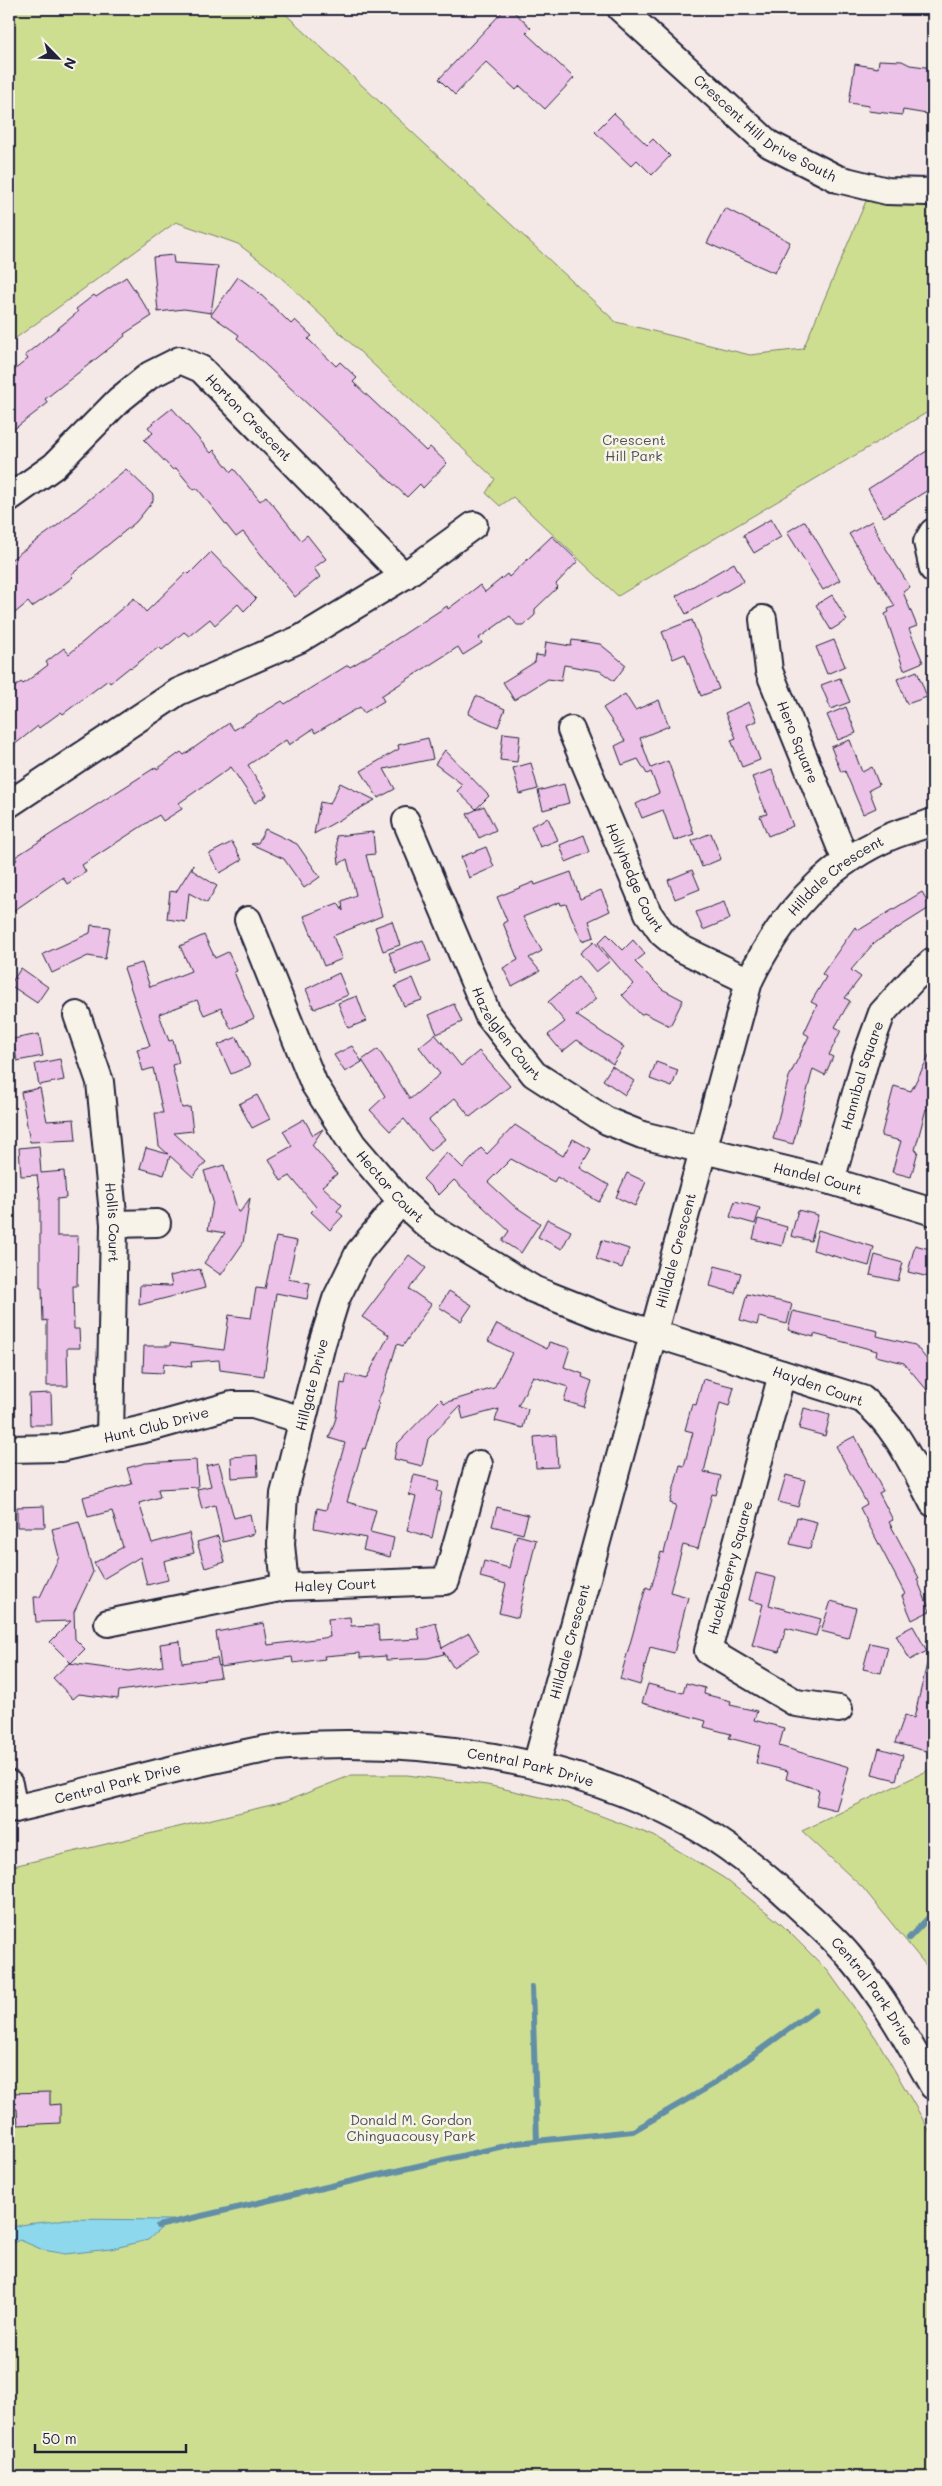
<svg xmlns="http://www.w3.org/2000/svg" width="942" height="2486" viewBox="0 0 942 2486" font-family="Mali,sans-serif">
<rect width="100%" height="100%" fill="#f5e9e8"/>
<filter id="ink" filterUnits="userSpaceOnUse"><feTurbulence type="fractalNoise" baseFrequency=".02" numOctaves="2"/><feDisplacementMap in="SourceGraphic" scale="10" xChannelSelector="R" yChannelSelector="G"/><feConvolveMatrix kernelMatrix="1 2 1 2 8 2 1 2 1" color-interpolation-filters="sRGB"/></filter>
<g filter="url(#ink)">
<path fill="#cede91" stroke="#788066" d="M 9,9 L 280,9 L 616,322 L 750,355 L 803,349 L 866,201 L 913,205 L 933,203 L 933,409 L 618,596 L 513,497 L 500,506 L 486,493 L 495,479 L 274,271 L 238,244 L 176,222 L 9,343 Z
M 933,1768 L 933,1974 L 863,1888 L 802,1831 Z
M 352,1775 L 407,1775 L 487,1785 L 567,1803 L 654,1836 L 724,1878 L 780,1923 L 828,1971 L 876,2038 L 933,2137 L 933,2477 L 9,2477 L 9,1867 L 284,1802 Z"/>
<path fill="#8dd8ed" stroke="#628fa6" d="M 65,2219 L 170,2220 L 148,2240 L 111,2249 L 65,2254 L 43,2250 L 20,2240 L 9,2246 L 9,2229 C 27,2221 45,2224 65,2219 Z"/>
<g fill="none" stroke-linecap="round" stroke-linejoin="round">
<path stroke="#628fa6" stroke-width="6" d="M 909,1938 L 933,1913
M 532,1987 L 537,2141
M 158,2226 L 517,2143 L 633,2131 L 712,2085 L 815,2010"/>
</g>
<path fill="#edc2e8" stroke="#22223b" d="M 505,9 L 511,9 L 531,28 L 526,33 L 574,78 L 545,109 L 520,86 L 516,90 L 486,62 L 455,95 L 439,79 Z
M 879,60 L 902,61 L 910,65 L 933,68 L 933,115 L 903,110 L 902,115 L 868,111 L 869,106 L 849,103 L 855,64 L 878,68 Z
M 614,113 L 647,145 L 653,139 L 670,156 L 652,175 L 637,160 L 631,166 L 595,132 Z
M 725,208 L 790,242 L 775,273 L 707,243 Z
M 173,255 L 174,263 L 218,266 L 211,313 L 184,309 L 158,312 L 153,257 Z
M 126,277 L 152,316 L 124,334 L 125,336 L 45,399 L 48,403 L 9,433 L 9,374 L 28,359 L 25,355 L 78,312 L 76,309 L 94,295 L 96,297 Z
M 238,277 L 257,291 L 291,324 L 295,320 L 312,336 L 308,339 L 336,366 L 340,362 L 357,378 L 353,382 L 426,451 L 430,447 L 447,463 L 423,488 L 420,484 L 407,497 L 237,338 L 239,335 L 211,315 Z
M 172,408 L 211,453 L 214,450 L 231,472 L 234,469 L 260,501 L 266,496 L 301,540 L 307,535 L 326,559 L 314,568 L 320,577 L 295,597 L 243,532 L 236,537 L 197,488 L 194,490 L 176,468 L 173,470 L 144,440 L 153,433 L 148,427 Z
M 933,447 L 933,487 L 884,517 L 868,489 Z
M 126,469 L 153,495 L 153,501 L 136,522 L 71,575 L 73,577 L 57,590 L 32,607 L 28,602 L 9,618 L 9,561 L 58,525 Z
M 771,519 L 781,537 L 754,553 L 743,535 Z
M 805,521 L 840,580 L 823,590 L 787,532 Z
M 872,521 L 880,539 L 910,587 L 903,592 L 917,626 L 909,629 L 923,662 L 904,670 L 885,614 L 889,612 L 888,609 L 895,606 L 849,534 Z
M 552,536 L 578,561 L 556,584 L 558,587 L 535,609 L 535,615 L 524,625 L 517,625 L 510,616 L 479,638 L 482,643 L 463,655 L 458,647 L 381,696 L 384,701 L 364,713 L 360,707 L 315,733 L 313,729 L 289,745 L 286,740 L 248,765 L 267,795 L 255,803 L 231,767 L 179,803 L 182,809 L 163,821 L 159,815 L 82,865 L 86,872 L 67,884 L 63,877 L 9,914 L 9,865 L 17,860 L 15,857 L 156,767 L 157,769 L 181,752 L 184,755 L 229,723 L 234,730 L 282,701 L 285,704 L 348,665 L 350,667 L 384,647 L 447,606 L 448,609 L 480,585 L 485,592 L 507,574 L 509,577 Z
M 211,552 L 256,599 L 244,611 L 238,604 L 215,625 L 210,619 L 189,636 L 184,632 L 162,650 L 159,647 L 131,668 L 130,667 L 110,683 L 108,680 L 63,714 L 61,712 L 39,728 L 38,726 L 9,749 L 9,692 L 21,682 L 23,684 L 48,665 L 46,662 L 64,648 L 69,654 L 134,598 L 146,612 L 187,572 L 189,574 Z
M 734,563 L 744,581 L 686,614 L 676,596 Z
M 832,595 L 847,620 L 831,630 L 816,605 Z
M 692,620 L 719,689 L 701,696 L 685,654 L 673,659 L 662,632 Z
M 572,640 L 600,644 L 626,665 L 614,681 L 600,671 L 564,665 L 561,681 L 548,679 L 514,700 L 503,682 L 535,662 L 536,655 L 544,656 L 546,642 L 571,646 Z
M 834,640 L 845,666 L 827,674 L 816,647 Z
M 917,671 L 927,697 L 907,704 L 897,679 Z
M 840,678 L 850,702 L 831,709 L 821,685 Z
M 625,694 L 635,710 L 659,700 L 669,726 L 640,738 L 651,768 L 668,761 L 694,834 L 674,841 L 663,810 L 642,818 L 636,804 L 659,793 L 651,772 L 647,774 L 638,759 L 622,765 L 615,746 L 625,741 L 603,708 Z
M 476,696 L 505,709 L 498,727 L 468,714 Z
M 749,702 L 757,721 L 747,725 L 760,760 L 742,767 L 731,740 L 736,738 L 725,713 Z
M 846,707 L 856,733 L 838,740 L 827,715 Z
M 503,733 L 520,735 L 517,762 L 500,760 Z
M 428,738 L 433,759 L 384,769 L 395,789 L 378,798 L 361,771 L 399,749 L 398,745 Z
M 850,740 L 862,772 L 872,767 L 879,785 L 869,790 L 876,808 L 863,814 L 845,771 L 841,772 L 831,747 Z
M 445,750 L 489,796 L 476,809 L 457,791 L 463,785 L 435,764 Z
M 531,763 L 538,789 L 520,794 L 513,768 Z
M 772,770 L 793,826 L 768,836 L 760,816 L 767,814 L 752,777 Z
M 340,783 L 375,800 L 314,834 L 320,802 L 330,804 Z
M 564,784 L 569,803 L 543,810 L 538,791 Z
M 484,806 L 496,830 L 479,838 L 467,814 Z
M 548,818 L 558,840 L 540,847 L 531,826 Z
M 265,829 L 297,844 L 320,877 L 304,888 L 284,859 L 251,844 L 258,843 Z
M 373,832 L 375,854 L 366,855 L 382,916 L 333,936 L 342,959 L 324,966 L 304,916 L 338,903 L 343,911 L 342,901 L 356,895 L 347,859 L 339,864 L 336,836 Z
M 711,833 L 721,859 L 702,867 L 692,841 Z
M 584,835 L 590,852 L 566,862 L 560,845 Z
M 232,842 L 242,860 L 220,873 L 209,854 Z
M 486,847 L 494,867 L 469,878 L 461,857 Z
M 193,865 L 192,870 L 217,886 L 207,903 L 189,893 L 186,922 L 167,919 L 170,891 L 176,892 Z
M 692,870 L 700,889 L 675,899 L 668,880 Z
M 571,872 L 580,899 L 601,890 L 610,911 L 589,921 L 594,937 L 582,941 L 566,904 L 561,905 L 560,902 L 523,917 L 542,951 L 529,958 L 540,971 L 512,986 L 503,968 L 518,960 L 503,923 L 507,921 L 497,897 L 534,882 L 535,885 Z
M 922,892 L 931,907 L 874,943 L 851,970 L 861,977 L 845,998 L 850,1001 L 835,1027 L 841,1030 L 829,1055 L 833,1057 L 825,1075 L 813,1069 L 793,1144 L 773,1139 L 789,1077 L 809,1036 L 804,1033 L 817,1005 L 811,1002 L 826,977 L 822,974 L 855,927 L 859,930 Z
M 724,902 L 730,919 L 703,930 L 696,912 Z
M 392,921 L 400,945 L 383,951 L 375,927 Z
M 91,925 L 110,927 L 105,959 L 88,956 L 52,973 L 43,954 L 90,933 Z
M 607,934 L 623,950 L 633,940 L 645,954 L 635,962 L 662,989 L 683,1000 L 670,1026 L 644,1013 L 641,1015 L 622,995 L 633,984 L 598,943 Z
M 204,935 L 215,958 L 228,952 L 237,971 L 234,972 L 254,1018 L 231,1029 L 221,1008 L 204,1015 L 197,1000 L 159,1014 L 169,1041 L 173,1040 L 179,1063 L 172,1065 L 182,1108 L 190,1107 L 193,1131 L 174,1133 L 206,1162 L 193,1177 L 170,1156 L 164,1175 L 140,1168 L 146,1148 L 168,1154 L 159,1146 L 155,1113 L 163,1113 L 153,1068 L 143,1071 L 137,1049 L 150,1046 L 124,968 L 142,963 L 150,987 L 191,971 L 180,946 Z
M 423,940 L 431,961 L 397,974 L 389,953 Z
M 594,941 L 610,961 L 596,972 L 580,953 Z
M 21,968 L 48,987 L 37,1003 L 10,985 Z
M 339,973 L 348,995 L 314,1009 L 306,989 Z
M 578,977 L 596,999 L 576,1015 L 624,1047 L 613,1064 L 577,1040 L 562,1052 L 548,1035 L 565,1022 L 548,1002 Z
M 413,978 L 422,1000 L 404,1006 L 395,986 Z
M 357,996 L 366,1021 L 348,1028 L 338,1003 Z
M 454,1004 L 462,1022 L 437,1034 L 429,1015 Z
M 39,1034 L 43,1056 L 17,1061 L 13,1039 Z
M 435,1034 L 461,1066 L 479,1051 L 510,1086 L 470,1117 L 455,1098 L 429,1120 L 445,1139 L 430,1151 L 404,1119 L 390,1131 L 370,1110 L 385,1096 L 362,1060 L 378,1049 L 410,1099 L 440,1074 L 419,1047 Z
M 237,1037 L 250,1066 L 231,1074 L 218,1045 Z
M 352,1046 L 362,1062 L 345,1072 L 334,1055 Z
M 933,1048 L 933,1111 L 926,1109 L 915,1150 L 918,1151 L 911,1177 L 892,1172 L 901,1141 L 881,1136 L 894,1086 L 911,1091 Z
M 60,1059 L 64,1080 L 39,1085 L 35,1064 Z
M 656,1062 L 678,1070 L 672,1087 L 650,1079 Z
M 612,1066 L 634,1081 L 625,1095 L 603,1080 Z
M 40,1088 L 47,1121 L 74,1119 L 76,1140 L 30,1142 L 21,1092 Z
M 257,1095 L 270,1119 L 252,1128 L 239,1104 Z
M 304,1119 L 313,1135 L 323,1129 L 312,1145 L 337,1174 L 322,1186 L 342,1205 L 337,1211 L 343,1216 L 330,1230 L 311,1212 L 316,1207 L 290,1176 L 281,1181 L 269,1159 L 292,1146 L 283,1131 Z
M 515,1125 L 563,1156 L 573,1139 L 591,1149 L 580,1168 L 609,1185 L 599,1202 L 557,1177 L 554,1182 L 511,1159 L 488,1182 L 513,1205 L 540,1223 L 521,1253 L 502,1241 L 509,1231 L 454,1180 L 439,1195 L 423,1179 L 447,1152 L 463,1168 L 481,1148 L 487,1154 Z
M 39,1146 L 41,1173 L 64,1171 L 66,1198 L 57,1199 L 57,1236 L 78,1236 L 77,1286 L 73,1286 L 74,1329 L 79,1329 L 80,1348 L 67,1348 L 68,1386 L 47,1386 L 47,1320 L 43,1321 L 42,1288 L 40,1288 L 40,1198 L 37,1175 L 21,1176 L 19,1148 Z
M 224,1165 L 238,1212 L 240,1212 L 250,1198 L 243,1243 L 221,1275 L 204,1263 L 225,1233 L 208,1230 L 213,1201 L 204,1171 Z
M 627,1173 L 646,1182 L 635,1206 L 616,1197 Z
M 735,1201 L 760,1208 L 755,1224 L 730,1217 Z
M 798,1210 L 818,1215 L 811,1241 L 791,1236 Z
M 547,1219 L 571,1231 L 562,1249 L 538,1237 Z
M 758,1219 L 787,1227 L 782,1246 L 753,1239 Z
M 818,1230 L 874,1247 L 869,1266 L 813,1250 Z
M 276,1237 L 297,1241 L 288,1279 L 310,1283 L 307,1299 L 276,1293 L 264,1376 L 220,1370 L 219,1360 L 191,1362 L 192,1367 L 164,1363 L 163,1373 L 143,1372 L 144,1346 L 170,1346 L 170,1343 L 224,1350 L 229,1315 L 251,1318 L 256,1288 L 265,1289 Z
M 602,1240 L 629,1249 L 622,1268 L 596,1259 Z
M 915,1245 L 933,1250 L 933,1278 L 908,1272 Z
M 409,1255 L 426,1268 L 409,1289 L 431,1304 L 403,1346 L 397,1344 L 383,1390 L 377,1402 L 379,1403 L 365,1449 L 363,1448 L 347,1502 L 376,1510 L 370,1532 L 394,1538 L 390,1557 L 363,1550 L 366,1538 L 314,1528 L 317,1508 L 326,1510 L 345,1443 L 329,1438 L 336,1418 L 341,1383 L 345,1384 L 347,1374 L 366,1379 L 389,1335 L 362,1317 Z
M 875,1255 L 903,1263 L 898,1281 L 870,1275 Z
M 715,1266 L 741,1273 L 735,1293 L 710,1286 Z
M 200,1269 L 205,1288 L 139,1305 L 140,1285 L 172,1286 L 170,1276 Z
M 449,1291 L 472,1305 L 461,1321 L 439,1307 Z
M 747,1294 L 792,1304 L 787,1324 L 759,1317 L 757,1325 L 740,1320 Z
M 793,1311 L 878,1331 L 877,1336 L 915,1345 L 933,1367 L 933,1397 L 904,1363 L 876,1356 L 877,1351 L 814,1334 L 814,1337 L 788,1330 Z
M 497,1324 L 547,1349 L 549,1342 L 570,1348 L 564,1367 L 583,1374 L 582,1377 L 592,1381 L 584,1407 L 564,1401 L 568,1387 L 533,1376 L 518,1406 L 528,1409 L 523,1428 L 495,1421 L 499,1409 L 463,1419 L 460,1406 L 428,1439 L 422,1466 L 394,1459 L 397,1444 L 441,1399 L 444,1403 L 494,1388 L 512,1353 L 488,1341 Z
M 703,1379 L 734,1387 L 729,1406 L 720,1403 L 704,1472 L 721,1476 L 716,1495 L 712,1494 L 698,1549 L 683,1545 L 670,1592 L 688,1597 L 674,1653 L 650,1647 L 640,1685 L 620,1679 L 646,1587 L 651,1589 L 661,1552 L 664,1553 L 676,1505 L 670,1503 L 680,1465 L 684,1466 L 693,1432 L 685,1430 L 692,1404 L 696,1405 Z
M 51,1393 L 52,1425 L 30,1425 L 29,1394 Z
M 804,1408 L 830,1415 L 825,1436 L 799,1429 Z
M 556,1435 L 558,1467 L 536,1468 L 534,1437 Z
M 855,1436 L 883,1491 L 879,1493 L 893,1520 L 889,1522 L 919,1578 L 917,1579 L 930,1611 L 912,1620 L 902,1596 L 905,1594 L 860,1508 L 867,1504 L 836,1446 Z
M 257,1455 L 258,1476 L 232,1478 L 231,1457 Z
M 196,1460 L 198,1487 L 158,1489 L 160,1497 L 139,1503 L 152,1543 L 189,1533 L 194,1553 L 164,1561 L 168,1580 L 147,1585 L 140,1557 L 103,1579 L 94,1563 L 123,1547 L 112,1511 L 88,1517 L 83,1497 L 132,1484 L 127,1468 L 145,1463 Z
M 219,1463 L 234,1518 L 250,1514 L 254,1534 L 223,1542 L 215,1505 L 202,1509 L 197,1489 L 211,1486 L 206,1466 Z
M 414,1475 L 440,1481 L 437,1491 L 442,1492 L 432,1538 L 407,1530 L 416,1497 L 409,1495 Z
M 786,1475 L 805,1480 L 798,1507 L 778,1502 Z
M 44,1506 L 45,1527 L 17,1527 L 17,1507 Z
M 497,1507 L 528,1515 L 523,1534 L 492,1526 Z
M 797,1517 L 817,1522 L 810,1549 L 790,1544 Z
M 79,1522 L 93,1572 L 74,1612 L 75,1639 L 85,1649 L 71,1663 L 50,1642 L 71,1621 L 36,1622 L 34,1597 L 40,1597 L 59,1557 L 52,1529 Z
M 517,1535 L 536,1540 L 518,1618 L 499,1613 L 506,1584 L 480,1577 L 484,1561 L 509,1568 Z
M 218,1536 L 225,1562 L 205,1568 L 197,1542 Z
M 756,1573 L 776,1578 L 769,1605 L 821,1619 L 816,1636 L 786,1628 L 779,1652 L 752,1645 L 763,1604 L 749,1600 Z
M 831,1601 L 856,1608 L 848,1638 L 821,1631 Z
M 350,1617 L 351,1626 L 378,1625 L 379,1641 L 420,1639 L 417,1628 L 436,1623 L 442,1648 L 469,1633 L 479,1651 L 453,1667 L 443,1651 L 444,1654 L 428,1658 L 386,1660 L 386,1656 L 360,1658 L 360,1653 L 324,1656 L 325,1659 L 293,1663 L 292,1657 L 221,1667 L 216,1632 L 264,1623 L 268,1645 L 330,1637 L 328,1619 Z
M 913,1626 L 927,1651 L 910,1660 L 896,1635 Z
M 180,1641 L 182,1663 L 217,1658 L 221,1677 L 119,1691 L 118,1699 L 79,1694 L 73,1699 L 53,1678 L 69,1663 L 129,1671 L 163,1666 L 160,1644 Z
M 870,1643 L 888,1647 L 881,1673 L 863,1669 Z
M 927,1664 L 933,1665 L 933,1723 L 926,1751 L 895,1743 L 905,1715 L 914,1718 Z
M 686,1683 L 705,1688 L 704,1694 L 731,1701 L 730,1705 L 757,1711 L 754,1720 L 784,1728 L 779,1746 L 849,1767 L 836,1810 L 816,1805 L 819,1790 L 786,1779 L 788,1771 L 756,1763 L 760,1746 L 729,1738 L 731,1734 L 704,1727 L 706,1721 L 642,1703 L 648,1684 L 683,1693 Z
M 879,1748 L 903,1755 L 896,1780 L 872,1774 Z
M 50,2092 L 50,2105 L 60,2104 L 60,2123 L 18,2125 L 17,2109 L 10,2109 L 9,2093 Z"/>
<g fill="none" stroke-linecap="round" stroke-linejoin="round">
<g stroke="#22223b" stroke-width="30">
<g id="minor">
<path id="s1" d="M 621,9 L 769,144 L 838,179 L 887,191 L 926,192 L 933,190"/>
<path id="s2" d="M 9,498 L 54,466 L 119,400 L 150,375 L 180,360 L 201,369 L 404,576"/>
<path d="M 933,532 L 927,542 L 933,569"/>
<path id="s3" d="M 763,619 L 769,671 L 846,861"/>
<path id="s4" d="M 571,730 L 648,913 L 662,933 L 680,948 L 749,981"/>
<path d="M 9,804 L 178,692 L 300,639 L 404,576 L 474,525"/>
<path id="s5" d="M 406,821 L 488,1015 L 534,1074 L 607,1121 L 642,1135 L 831,1181 L 933,1212"/>
<path id="s6" d="M 248,920 L 314,1084 L 353,1145 L 401,1201 L 427,1225 L 533,1289 L 614,1321 L 862,1399 C 896,1425 913,1466 933,1503"/>
<path id="s7" d="M 77,1015 L 100,1082 L 114,1224 L 110,1436"/>
<path id="s8" d="M 831,1181 L 866,1057 L 882,1013 L 914,978 L 933,961"/>
<path d="M 114,1224 L 157,1223"/>
<path d="M 782,1374 L 708,1651 L 796,1703 L 839,1709"/>
<path id="s9" d="M 9,1449 L 60,1448 L 157,1426 L 232,1405 L 253,1405 L 302,1420"/>
<path id="s10" d="M 285,1587 L 281,1544 L 284,1494 L 322,1344 L 336,1299 L 359,1252 L 401,1201"/>
<path id="s11" d="M 108,1623 L 285,1587 L 446,1581 L 479,1464"/>
<path id="s12" d="M 536,1766 L 749,981 C 778,921 821,869 883,840 C 898,832 917,828 933,822"/>
<path d="M 9,1784 L 14,1809"/>
<path id="s13" d="M 9,1810 C 82,1794 154,1772 227,1757 C 248,1753 269,1747 290,1746 C 422,1737 567,1759 685,1821 C 726,1842 762,1873 796,1904 C 814,1921 833,1937 849,1956 C 883,1996 908,2041 933,2086"/>
</g>
</g>
<use href="#minor" stroke="#f7f3e8" stroke-width="26"/>
</g>
</g>
<g text-anchor="middle" stroke-width="5" stroke-linejoin="round" paint-order="stroke">
<g font-size="14" fill="#22223b" stroke="#f7f3e8">
<text dy="5" stroke="none"><textPath href="#s1" startOffset="188">Crescent Hill Drive South</textPath></text>
<text dy="5" stroke="none"><textPath href="#s2" startOffset="312">Horton Crescent</textPath></text>
<text dy="5" stroke="none"><textPath href="#s3" startOffset="129">Hero Square</textPath></text>
<text dy="5" stroke="none"><textPath href="#s4" startOffset="161">Hollyhedge Court</textPath></text>
<text dy="5" stroke="none"><textPath href="#s12" startOffset="952">Hilldale Crescent</textPath></text>
<text dy="5" stroke="none"><textPath href="#s5" startOffset="236">Hazelglen Court</textPath></text>
<text dy="5" stroke="none"><textPath href="#s8" startOffset="110">Hannibal Square</textPath></text>
<text dy="5" stroke="none"><textPath href="#s5" startOffset="591">Handel Court</textPath></text>
<text dy="5" stroke="none"><textPath href="#s6" startOffset="305">Hector Court</textPath></text>
<text dy="5" stroke="none"><textPath href="#s7" startOffset="212">Hollis Court</textPath></text>
<text dy="5" stroke="none"><textPath href="#s12" startOffset="534">Hilldale Crescent</textPath></text>
<text dy="5" stroke="none"><textPath href="#s10" startOffset="206">Hillgate Drive</textPath></text>
<text transform="translate(818 1386) rotate(19)" y="5">Hayden Court</text>
<text dy="5" stroke="none"><textPath href="#s9" startOffset="150">Hunt Club Drive</textPath></text>
<text transform="translate(730 1568) rotate(-75)" y="5">Huckleberry Square</text>
<text dy="5" stroke="none"><textPath href="#s11" startOffset="231">Haley Court</textPath></text>
<text dy="5" stroke="none"><textPath href="#s12" startOffset="129">Hilldale Crescent</textPath></text>
<text dy="5" stroke="none"><textPath href="#s13" startOffset="531">Central Park Drive</textPath></text>
<text dy="5" stroke="none"><textPath href="#s13" startOffset="112">Central Park Drive</textPath></text>
<text dy="5" stroke="none"><textPath href="#s13" startOffset="951">Central Park Drive</textPath></text>
</g>
<g font-size="14" fill="#4d5150" stroke="#f7f3e8">
<text x="634" y="445">Crescent<tspan x="634" dy="16">Hill Park</tspan></text>
<text x="411" y="2125">Donald M. Gordon<tspan x="411" dy="16">Chinguacousy Park</tspan></text>
</g>
</g>
<rect width="942" height="2486" fill="none" stroke="#f7f3e8" stroke-width="30"/>
<rect x="15" y="15" width="912" height="2456" fill="none" stroke="#22223b" stroke-width="2" filter="url(#ink)"/>
<g transform="translate(58 58) rotate(114)" stroke="#f7f3e8" stroke-width="4" paint-order="stroke">
<path d="M0-4L9 19L0 12L-9 19Z" fill="#22223b"/>
<text y="-8" font-size="14" font-weight="bold" text-anchor="middle" fill="#22223b">N</text>
</g>
<path d="M35 2444v8h151v-8" fill="none" stroke="#22223b" stroke-width="2.5"/>
<text x="42" y="2444" font-size="15" fill="#22223b" stroke="#f7f3e8" stroke-width="4" paint-order="stroke">50 m</text>
</svg>
